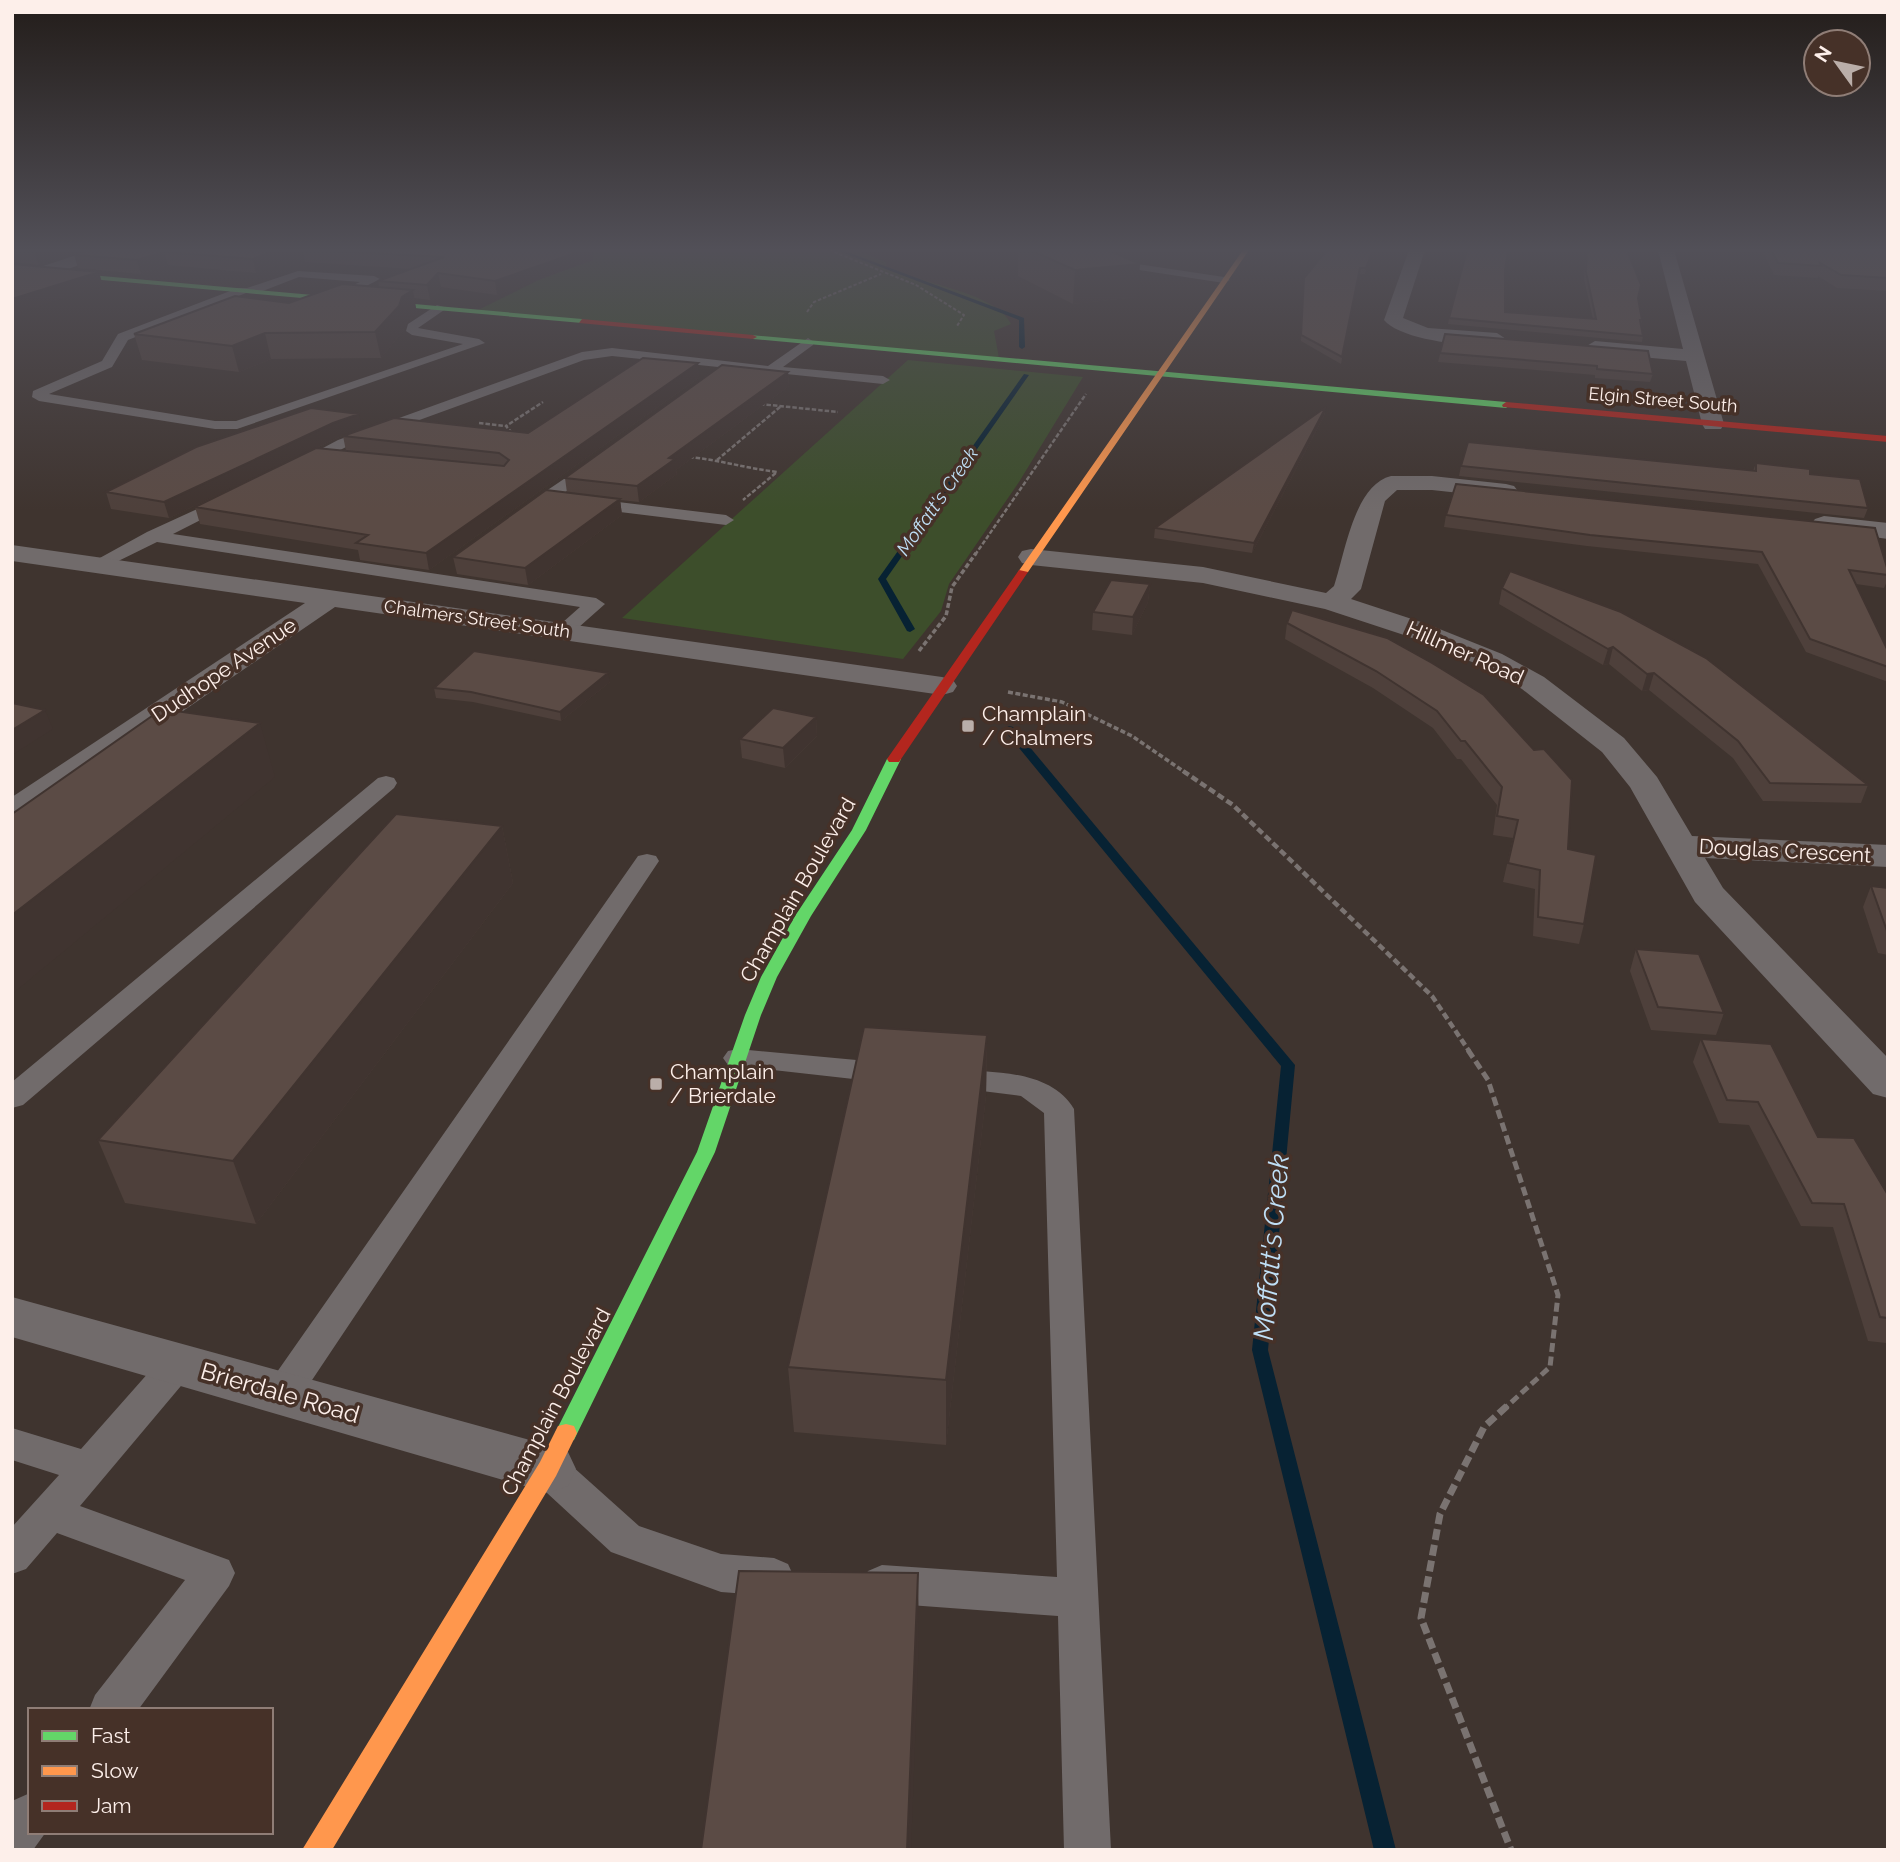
<svg xmlns="http://www.w3.org/2000/svg" width="1900" height="1862" viewBox="0 0 1900 1862" font-family="Raleway,sans-serif">
<rect width="100%" height="100%" fill="#3f342f"/>
<path fill="#3d4e2b" d="M 599,250 L 856,250 L 886,262 L 886,269 C 918,282 996,292 1011,324 L 994,331 L 999,358 L 476,311 Z
M 908,360 L 1083,377 L 1019,482 L 949,584 L 941,611 L 903,659 L 622,618 Z"/>
<g fill="none" stroke-linecap="round" stroke-linejoin="round">
<path fill="#072233" fill-rule="evenodd" d="M 836,250 L 842,250 L 1024,318 L 1025,347 L 1022,349 L 1019,347 L 1019,320 Z
M 1024,374 L 1029,375 L 886,579 L 915,629 L 910,632 L 907,631 L 878,579 Z
M 1009,726 L 1013,727 L 1295,1065 L 1268,1350 L 1396,1850 L 1374,1850 L 1252,1350 L 1281,1066 L 1005,731 L 1004,729 Z"/>
<path stroke="#7a7371" stroke-width="2" stroke-dasharray="3.5 2" stroke-linecap="butt" d="M 829,250 L 916,285 L 964,315 L 957,326
M 807,312 L 814,302 L 881,274"/>
<path stroke="#7a7371" stroke-width="2.5" stroke-dasharray="4.5 2" stroke-linecap="butt" d="M 760,404 L 838,412
M 479,423 L 506,426
M 512,433 L 506,426 L 543,402
M 689,457 C 720,460 745,468 777,472 L 743,500
M 717,460 L 780,407
M 975,555 L 1086,394"/>
<path stroke="#7a7371" stroke-width="3.5" stroke-dasharray="5 2.5" stroke-linecap="butt" d="M 919,651 L 946,616 L 952,587 L 976,553
M 1008,692 L 1062,702 L 1132,736 L 1186,773"/>
<path stroke="#7a7371" stroke-width="4.5" stroke-dasharray="7 3.5" stroke-linecap="butt" d="M 1183,771 L 1233,805 L 1432,996 L 1469,1051"/>
<path stroke="#7a7371" stroke-width="5" stroke-dasharray="9 4.5" stroke-linecap="butt" d="M 1468,1050 L 1488,1080 L 1558,1295 L 1550,1367 L 1505,1408"/>
<path stroke="#7a7371" stroke-width="7" stroke-dasharray="11 5" stroke-linecap="butt" d="M 1507,1406 L 1484,1427 L 1440,1514 L 1421,1618 L 1511,1850"/>
<path fill="#716b6b" fill-rule="evenodd" d="M 1104,259 L 1224,277 L 1230,280 L 1224,283 L 1100,264 L 1098,262 Z
M 298,271 L 374,276 L 380,279 L 333,303 L 327,299 L 329,296 L 360,282 L 299,277 L 255,294 L 246,293 L 128,340 L 112,367 L 49,394 L 215,421 L 236,421 L 463,344 L 412,335 L 406,331 L 408,324 L 437,305 L 447,308 L 418,328 L 479,339 L 485,343 L 237,429 L 215,429 L 39,401 L 32,397 L 33,391 L 102,361 L 118,334 L 238,288 L 247,288 Z
M 808,338 L 814,342 L 813,345 L 783,367 L 883,376 L 890,380 L 883,384 L 612,356 L 584,360 L 348,446 L 305,468 L 293,468 L 291,465 L 338,440 L 582,352 L 612,348 L 768,366 Z
M 595,458 L 603,463 L 601,466 L 533,516 L 521,516 L 519,512 L 521,508 Z
M 230,494 L 238,499 L 236,502 L 173,534 L 596,598 L 605,604 L 570,635 L 563,637 L 553,631 L 580,607 L 157,542 L 102,569 L 96,570 L 87,565 L 147,532 Z
M 585,498 L 726,515 L 734,520 L 726,525 L 579,507 L 577,503 Z
M 386,776 L 394,778 L 397,783 L 394,788 L 23,1105 L 12,1108 L 12,1082 L 378,778 Z
M 647,854 L 656,856 L 659,861 L 296,1404 L 283,1408 L 270,1404 L 265,1393 L 270,1382 L 638,856 Z
M 738,1049 L 889,1063 L 899,1066 L 904,1073 L 899,1080 L 889,1083 L 728,1065 L 723,1058 L 728,1051 Z
M 952,1069 C 993,1073 1050,1069 1074,1109 L 1111,1850 L 1064,1850 L 1058,1616 L 882,1603 L 868,1597 L 861,1584 L 868,1571 L 882,1565 L 1057,1577 L 1044,1113 L 1021,1096 L 942,1086 L 937,1079 L 942,1072 Z
M 178,1349 L 191,1354 L 196,1364 L 191,1374 L 80,1506 L 229,1560 L 235,1573 L 229,1586 L 138,1710 L 89,1710 L 95,1695 L 185,1580 L 57,1533 L 26,1569 L 12,1574 L 12,1527 L 59,1475 L 12,1460 L 12,1428 L 81,1449 L 165,1354 Z
M 548,1452 L 562,1457 L 639,1526 L 721,1554 L 774,1558 L 788,1564 L 794,1577 L 788,1590 L 774,1596 L 721,1592 L 611,1552 L 534,1481 L 529,1469 L 534,1457 Z
M 30,1793 L 30,1832 L 46,1832 L 33,1850 L 12,1850 L 12,1801 Z"/>
<path fill="#716b6b" fill-rule="evenodd" d="M 92,250 L 114,250 L 112,253 L 49,276 L 37,276 L 35,272 L 37,268 Z
M 1409,250 L 1425,250 L 1403,318 L 1428,328 L 1497,333 L 1506,339 L 1504,343 C 1478,349 1401,341 1384,320 Z
M 1658,250 L 1674,250 L 1724,424 L 1721,429 L 1705,429 L 1702,424 L 1686,361 L 1595,353 L 1585,347 L 1595,341 L 1683,349 Z
M 1391,476 L 1432,476 L 1506,484 L 1514,486 L 1518,491 L 1514,496 L 1506,498 L 1432,490 L 1397,490 L 1385,501 L 1361,589 L 1351,599 L 1427,624 L 1502,654 L 1544,677 L 1624,738 L 1657,777 L 1692,836 L 1888,845 L 1888,867 L 1705,858 L 1723,888 L 1888,1058 L 1888,1098 L 1873,1094 L 1695,902 L 1630,787 L 1602,752 L 1522,689 L 1482,666 L 1407,636 L 1325,609 L 1203,583 L 1031,565 L 1022,563 L 1018,557 L 1022,551 L 1031,549 L 1203,567 L 1326,593 L 1334,586 C 1345,554 1354,485 1391,476 Z
M 1824,516 L 1888,523 L 1888,539 L 1815,529 L 1811,524 L 1815,519 Z
M 12,545 L 942,677 L 953,680 L 957,686 L 953,692 L 942,695 L 335,607 L 24,820 L 12,823 L 12,797 L 305,603 L 12,561 Z
M 12,1297 L 548,1445 L 568,1452 L 576,1469 L 568,1486 L 548,1493 L 12,1337 Z"/>
<path fill="#63d668" fill-rule="evenodd" d="M 12,268 L 582,319 L 586,321 L 582,323 L 12,272 Z
M 750,335 L 1506,402 L 1510,405 L 1506,408 L 753,339 Z
M 894,755 L 901,759 L 866,830 L 811,916 L 777,977 L 761,1015 L 715,1152 L 574,1440 L 566,1442 L 558,1440 L 555,1433 L 697,1152 L 745,1015 L 761,977 L 795,916 L 852,830 L 887,759 Z"/>
<path fill="#ff974d" fill-rule="evenodd" d="M 1243,250 L 1249,250 L 1028,572 L 1019,574 L 1018,572 Z
M 566,1424 L 574,1426 L 577,1433 L 556,1476 L 332,1850 L 302,1850 L 540,1462 L 558,1426 Z"/>
<path fill="#b3261e" fill-rule="evenodd" d="M 582,319 L 753,335 L 757,337 L 753,339 L 579,323 Z
M 1506,402 L 1888,436 L 1888,442 L 1503,407 L 1502,405 Z
M 1019,570 L 1028,572 L 899,762 L 889,762 L 887,759 Z"/>
</g>
<path fill="#4e403b" d="M 12,250 L 85,250 L 39,265 L 12,262 Z
M 88,250 L 592,250 L 593,260 L 497,295 L 441,287 L 430,300 L 414,298 L 417,314 L 407,322 L 403,331 L 381,358 L 271,359 L 239,372 L 142,360 L 134,334 L 289,303 L 379,287 L 378,281 L 412,269 L 305,262 L 303,252 L 256,273 L 168,265 L 141,274 L 78,268 L 74,255 Z
M 1018,250 L 1108,250 L 1138,297 L 1073,304 L 1018,276 Z
M 1327,250 L 1374,250 L 1365,274 L 1359,274 L 1341,364 L 1301,341 L 1303,284 Z
M 1586,250 L 1627,250 L 1642,320 L 1641,325 L 1643,336 L 1642,342 L 1448,324 L 1449,318 L 1505,270 L 1505,312 L 1593,319 L 1584,279 Z
M 1762,250 L 1888,250 L 1888,291 L 1837,288 L 1818,276 L 1818,278 L 1774,275 Z
M 1445,334 L 1653,374 L 1650,382 L 1595,378 L 1595,375 L 1438,362 Z
M 788,372 L 789,386 L 676,470 L 677,474 L 639,502 L 620,500 L 622,515 L 528,585 L 457,574 L 453,557 L 567,493 L 565,478 Z
M 700,377 L 429,570 L 360,560 L 358,550 L 200,524 L 195,507 L 346,451 L 343,436 L 528,433 Z
M 1326,407 L 1324,416 L 1252,553 L 1154,538 L 1155,528 Z
M 362,428 L 337,438 L 169,518 L 111,509 L 106,492 Z
M 1756,463 L 1868,508 L 1864,518 L 1459,476 L 1461,466 L 1753,471 Z
M 1456,484 L 1888,571 L 1888,579 L 1884,588 L 1856,584 L 1888,667 L 1888,682 L 1806,652 L 1758,564 L 1587,546 L 1444,527 L 1446,515 Z
M 1150,584 L 1148,602 L 1132,635 L 1092,630 L 1093,612 Z
M 1502,588 L 1868,785 L 1861,803 L 1763,801 L 1733,758 L 1649,690 L 1642,691 L 1609,664 L 1603,665 L 1499,604 Z
M 1287,623 L 1387,638 L 1568,849 L 1584,924 L 1579,944 L 1533,936 L 1535,889 L 1503,882 L 1513,838 L 1493,835 L 1497,805 L 1461,759 L 1457,759 L 1433,728 L 1373,688 L 1285,639 Z
M 610,682 L 561,721 L 473,702 L 436,698 L 434,688 Z
M 816,717 L 817,736 L 785,768 L 742,758 L 740,739 Z
M 502,826 L 513,883 L 256,1224 L 125,1203 L 98,1140 Z
M 1871,886 L 1888,888 L 1888,955 L 1878,953 L 1863,907 Z
M 1636,949 L 1724,1013 L 1716,1035 L 1651,1030 L 1630,971 Z
M 987,1035 L 986,1096 L 946,1445 L 794,1432 L 788,1367 Z
M 1701,1039 L 1888,1195 L 1888,1346 L 1886,1343 L 1868,1341 L 1833,1227 L 1801,1226 L 1749,1125 L 1719,1123 L 1693,1062 Z"/>
<path fill="#403430" d="M 40,250 L 85,250 L 39,265 L 34,251 Z
M 275,250 L 303,250 L 303,252 L 256,273 L 253,259 Z
M 584,250 L 592,250 L 593,260 L 497,295 L 495,281 Z
M 1373,250 L 1374,250 L 1365,274 L 1366,268 Z
M 164,252 L 168,265 L 141,274 L 137,260 Z
M 1140,264 L 1138,297 L 1073,304 L 1075,270 Z
M 99,272 L 103,286 L 12,315 L 12,299 Z
M 438,273 L 441,287 L 430,300 L 427,285 Z
M 413,290 L 417,314 L 407,322 L 403,331 L 381,358 L 375,332 L 402,297 Z
M 265,333 L 271,359 L 239,372 L 232,346 Z
M 698,363 L 700,377 L 429,570 L 426,553 Z
M 788,372 L 789,386 L 676,470 L 677,474 L 639,502 L 637,486 L 669,458 Z
M 1326,407 L 1324,416 L 1252,553 L 1254,543 Z
M 359,414 L 362,428 L 337,438 L 169,518 L 164,502 L 333,423 Z
M 620,499 L 622,515 L 528,585 L 525,568 Z
M 1150,584 L 1148,602 L 1132,635 L 1133,617 Z
M 1613,647 L 1609,664 L 1603,665 L 1608,649 Z
M 608,673 L 610,682 L 561,721 L 560,712 Z
M 1654,673 L 1649,690 L 1642,691 L 1647,674 Z
M 45,710 L 53,729 L 12,755 L 12,730 Z
M 816,717 L 817,736 L 785,768 L 783,748 Z
M 260,723 L 275,777 L 12,994 L 12,915 Z
M 502,826 L 513,883 L 256,1224 L 233,1161 Z
M 987,1035 L 986,1096 L 946,1445 L 946,1380 Z
M 918,1573 L 919,1638 L 911,1850 L 907,1850 Z"/>
<path fill="#5b4b45" stroke="#403430" stroke-width="2" d="M 15,250 L 40,250 L 34,251 Z
M 88,250 L 275,250 L 253,259 L 164,252 L 137,260 L 74,255 Z
M 312,250 L 584,250 L 495,281 L 438,273 L 427,285 L 378,281 L 444,257 Z
M 1030,250 L 1108,250 L 1140,264 L 1075,270 Z
M 1327,250 L 1373,250 L 1366,268 L 1360,268 L 1342,357 L 1301,335 L 1304,278 Z
M 1467,250 L 1508,250 L 1505,270 L 1505,312 L 1596,319 L 1586,272 L 1587,250 L 1627,250 L 1641,285 L 1638,298 L 1642,320 L 1640,320 L 1643,336 L 1449,318 Z
M 1771,250 L 1888,250 L 1888,278 L 1841,275 L 1820,263 L 1821,266 L 1778,263 Z
M 12,264 L 99,272 L 12,299 Z
M 342,284 L 413,290 L 402,297 L 399,306 L 375,332 L 265,333 L 232,346 L 134,334 L 235,296 L 289,303 Z
M 1445,334 L 1648,351 L 1653,374 L 1597,369 L 1597,366 L 1440,353 Z
M 643,358 L 698,363 L 426,553 L 356,543 L 368,535 L 195,507 L 316,448 L 504,466 L 509,460 L 499,453 L 343,436 L 394,418 L 528,433 Z
M 722,365 L 788,372 L 669,458 L 675,459 L 637,486 L 565,478 Z
M 1326,407 L 1254,543 L 1155,528 Z
M 311,408 L 359,414 L 333,423 L 164,502 L 106,492 L 196,447 Z
M 1468,442 L 1756,471 L 1756,463 L 1810,469 L 1810,474 L 1860,479 L 1868,508 L 1461,466 Z
M 1456,484 L 1875,528 L 1888,571 L 1888,575 L 1849,570 L 1888,651 L 1888,667 L 1810,639 L 1762,552 L 1590,535 L 1446,515 Z
M 546,490 L 620,499 L 525,568 L 453,557 Z
M 1510,571 L 1621,612 L 1706,658 L 1868,785 L 1770,783 L 1738,741 L 1654,673 L 1647,674 L 1613,647 L 1608,649 L 1502,588 Z
M 1111,580 L 1150,584 L 1133,617 L 1093,612 Z
M 1292,610 L 1387,638 L 1432,663 L 1484,695 L 1534,750 L 1544,749 L 1572,780 L 1568,849 L 1596,855 L 1584,924 L 1538,917 L 1540,870 L 1508,863 L 1518,820 L 1497,816 L 1502,787 L 1465,741 L 1461,741 L 1437,711 L 1376,671 L 1287,623 Z
M 474,651 L 608,673 L 560,712 L 471,692 L 434,688 Z
M 12,703 L 45,710 L 12,730 Z
M 773,708 L 816,717 L 783,748 L 740,739 Z
M 162,709 L 260,723 L 12,915 L 12,814 Z
M 396,814 L 502,826 L 233,1161 L 98,1140 Z
M 1871,886 L 1888,888 L 1888,931 L 1887,931 Z
M 1636,949 L 1699,954 L 1724,1013 L 1658,1007 Z
M 864,1027 L 987,1035 L 946,1380 L 788,1367 Z
M 1701,1039 L 1771,1044 L 1818,1137 L 1854,1138 L 1888,1195 L 1888,1318 L 1880,1317 L 1844,1204 L 1812,1203 L 1758,1102 L 1727,1100 Z
M 739,1571 L 918,1573 L 907,1850 L 701,1850 Z"/>
<linearGradient id="sky" x2="0" y2="1"><stop stop-color="#231d1a"/><stop offset="0.49" stop-color="#525058"/><stop offset="1" stop-color="#525058" stop-opacity="0"/></linearGradient>
<rect width="1900" height="510" fill="url(#sky)"/>
<g fill="#baaea9" stroke="#463128" stroke-width="2.5">
<rect x="961" y="719" width="14" height="14" rx="3.5"/>
<rect x="649" y="1077" width="14" height="14" rx="3.5"/>
</g>
<g text-anchor="middle" stroke-width="7" stroke-linejoin="round" paint-order="stroke">
<g font-size="18" fill="#fdefea" stroke="#463128">
<text transform="translate(1663 400) rotate(5)" y="6">Elgin Street South</text>
<text transform="translate(477 619) rotate(8)" y="6">Chalmers Street South</text>
</g>
<g font-size="19" font-style="italic" fill="#bfdff6" stroke="#463128">
<text transform="translate(937 501) rotate(-55)" y="7">Moffatt's Creek</text>
</g>
<g font-size="21" fill="#fdefea" stroke="#463128">
<text transform="translate(1465 653) rotate(24)" y="7">Hillmer Road</text>
<text transform="translate(224 670) rotate(-34)" y="7">Dudhope Avenue</text>
<text transform="translate(1785 851) rotate(3)" y="7">Douglas Crescent</text>
<text transform="translate(798 890) rotate(-60)" y="7">Champlain Boulevard</text>
<text transform="translate(556 1402) rotate(-62)" y="7">Champlain Boulevard</text>
</g>
<g font-size="21" fill="#fdefea" stroke="#463128" text-anchor="start">
<text x="982" y="721">Champlain<tspan x="982" dy="24">/ Chalmers</tspan></text>
<text x="670" y="1079">Champlain<tspan x="670" dy="24">/ Brierdale</tspan></text>
</g>
<g font-size="24" fill="#fdefea" stroke="#463128">
<text transform="translate(280 1393) rotate(16)" y="8">Brierdale Road</text>
</g>
<g font-size="28" font-style="italic" fill="#bfdff6" stroke="#463128">
<text transform="translate(1271 1247) rotate(-85)" y="10">Moffatt's Creek</text>
</g>
</g>
<rect width="1900" height="1862" fill="none" stroke="#fdefea" stroke-width="28"/>
<rect x="28" y="1708" width="245" height="126" fill="#463128" stroke="#8f7d76" stroke-width="2"/>
<rect x="42" y="1731" width="35" height="10" fill="#63d668" stroke="#8f7d76" stroke-width="2"/>
<text x="91" y="1743" font-size="21" fill="#fdefea">Fast</text>
<rect x="42" y="1766" width="35" height="10" fill="#ff974d" stroke="#8f7d76" stroke-width="2"/>
<text x="91" y="1778" font-size="21" fill="#fdefea">Slow</text>
<rect x="42" y="1801" width="35" height="10" fill="#b3261e" stroke="#8f7d76" stroke-width="2"/>
<text x="91" y="1813" font-size="21" fill="#fdefea">Jam</text>
<g transform="translate(1837 63) rotate(303)"><circle r="33" fill="#463128" stroke="#8f7d76" stroke-width="2"/>
<path d="M0-5L12 26L0 18L-12 26Z" fill="#baaea9"/>
<text y="-10" font-size="19" font-weight="bold" text-anchor="middle" fill="#fdefea">N</text>
</g>
</svg>
